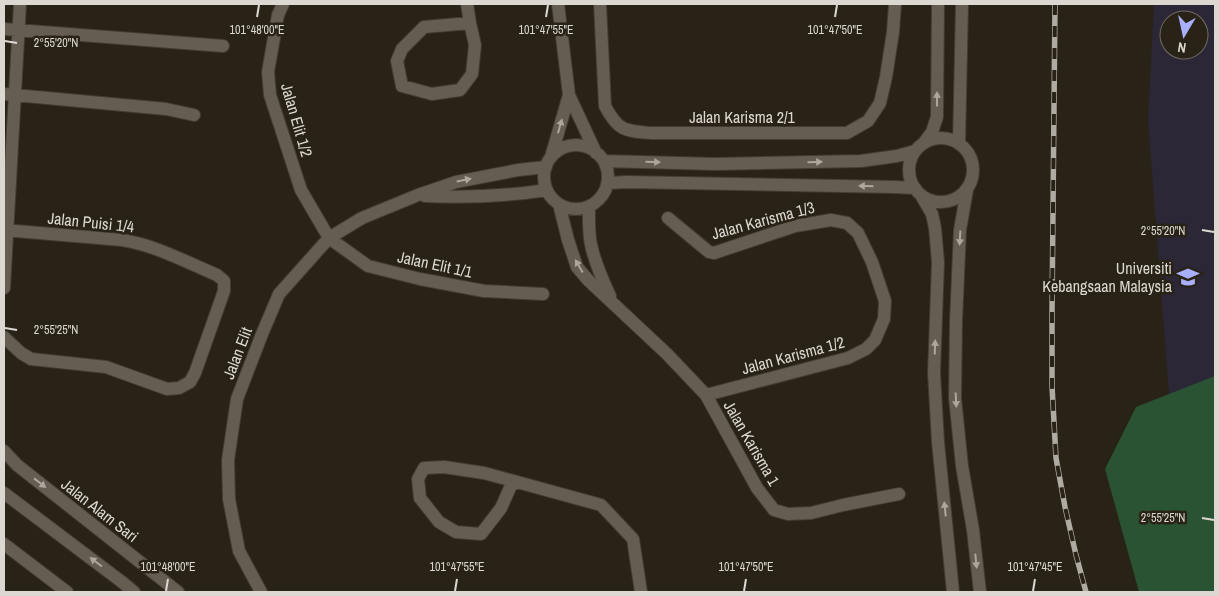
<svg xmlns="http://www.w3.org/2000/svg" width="1219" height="596" viewBox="0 0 1219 596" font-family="'Archivo Narrow',sans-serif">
<rect width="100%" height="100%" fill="#292217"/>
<path fill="#2c2737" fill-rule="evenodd" d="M 1154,4 L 1215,4 L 1215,570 L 1172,434 L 1148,120 ZM 1169,20 L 1199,20 L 1199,50 L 1169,50 Z"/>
<path fill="#295332" d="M 1215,376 L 1215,592 L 1139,592 L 1105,469 L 1136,407 Z"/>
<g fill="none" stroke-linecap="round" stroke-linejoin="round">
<g stroke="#423c34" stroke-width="14">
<path id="minor" d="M 283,4 L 278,15 L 268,72 L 270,95 L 301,190 L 329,238 L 368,266 L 420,279 L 484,291 L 543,294
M 467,4 L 470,23 L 475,45 L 472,74 L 460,90 L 432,94 L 402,86 L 397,61 L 402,49 L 424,27 L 470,23
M 558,4 L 569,95 L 596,153
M 600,4 L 605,106 C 618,131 625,131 651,133 L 847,133 L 868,121 L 880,103 L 886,77 L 893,32 L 895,4
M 4,29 L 223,46
M 4,94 L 166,109 L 194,115
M909 170a32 32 0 1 1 64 0a32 32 0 1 1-64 0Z
M 923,144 L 932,132 L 937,117 L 938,4
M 959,144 L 962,4
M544 177a32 32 0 1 1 64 0a32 32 0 1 1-64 0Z
M 551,157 L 569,95
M 604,161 L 715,164 L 861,161 L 897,156 L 915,151
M 608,183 L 627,182 L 894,187 L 915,188
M 967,190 L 960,230 L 956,321 L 955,398 L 962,466 L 973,530 L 980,592
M 921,195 L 932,214 L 935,228 L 938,262 L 934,373 L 938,442 L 953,592
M 425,196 C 466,198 507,196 547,190
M 559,204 L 568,240 L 577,267 L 588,280 L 667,354 L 706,395 L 757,488 L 774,510 L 788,514 L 811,513 L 843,505 L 899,494
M 589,206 C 589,220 588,235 592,249 C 596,265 603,281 610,296
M 668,218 L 709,252 L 714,253 L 795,226 L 831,220 L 847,223 L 858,233 L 872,262 L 885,301 L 884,319 L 875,340 L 866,349 L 848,358 L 706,395
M 4,230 L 122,240 C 155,245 186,262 217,275 L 224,281 L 224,291 L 195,373 L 190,382 L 179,388 L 167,389 L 106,367 L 31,359 L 21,353 L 4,337
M 4,288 L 20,4
M 4,451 L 17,465 L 178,592
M 513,481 L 501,508 L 481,534 L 456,532 L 439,522 L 420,498 L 418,479 L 424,468 L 444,467 L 484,473 L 601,505 L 633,539 L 641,592
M 4,493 L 122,582 L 134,592
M 4,544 L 67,592
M 261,592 L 239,551 L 229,499 L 228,460 L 237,399 L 262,334 L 279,294 L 329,238 L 362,218 L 418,195 L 456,182 L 518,170 L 546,167"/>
</g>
<use href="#minor" stroke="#655d51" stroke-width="12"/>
<g stroke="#afaaa2" stroke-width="5.5">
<path id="rail" d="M 1055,4 L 1052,313 L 1052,386 L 1056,458 L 1065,507 L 1076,555 L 1086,592"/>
</g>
<use href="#rail" stroke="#292217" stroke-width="4" stroke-dasharray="11" stroke-linecap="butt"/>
</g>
<defs><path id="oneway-solid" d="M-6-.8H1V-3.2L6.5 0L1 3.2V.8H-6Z" transform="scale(1.25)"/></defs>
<g fill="#aca79e">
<use href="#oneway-solid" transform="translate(937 99) rotate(-90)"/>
<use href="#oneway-solid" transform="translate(560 126) rotate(-74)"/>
<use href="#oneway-solid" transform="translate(653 162) rotate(2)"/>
<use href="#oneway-solid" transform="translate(815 162) rotate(-1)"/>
<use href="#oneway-solid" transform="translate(464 180) rotate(-11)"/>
<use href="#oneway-solid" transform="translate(866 186) rotate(-179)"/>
<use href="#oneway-solid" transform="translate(960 238) rotate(93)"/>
<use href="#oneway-solid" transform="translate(579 266) rotate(-120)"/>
<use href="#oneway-solid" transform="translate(935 347) rotate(-88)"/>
<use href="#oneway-solid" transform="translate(956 400) rotate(87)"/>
<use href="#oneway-solid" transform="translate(40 483) rotate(38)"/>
<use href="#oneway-solid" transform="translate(945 509) rotate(-96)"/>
<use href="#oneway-solid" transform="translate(976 561) rotate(84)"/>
<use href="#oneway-solid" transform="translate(96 562) rotate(-143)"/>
</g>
<path fill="none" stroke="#dcd8d1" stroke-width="2" d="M 257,17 L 259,5M 546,17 L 548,5M 835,17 L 837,5M 5,41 L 17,43M 1202,230 L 1214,232M 5,328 L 17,330M 1202,518 L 1214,520M 166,591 L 168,579M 455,591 L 457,579M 744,591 L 746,579M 1033,591 L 1035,579"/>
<defs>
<g id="university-bare" transform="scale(1.725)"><path d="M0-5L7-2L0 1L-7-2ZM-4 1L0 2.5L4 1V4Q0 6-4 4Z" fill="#a8b0fc" stroke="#292217" stroke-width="2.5" paint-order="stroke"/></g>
</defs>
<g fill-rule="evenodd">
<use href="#university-bare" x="1188" y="277"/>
</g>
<g text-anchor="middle" stroke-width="5" stroke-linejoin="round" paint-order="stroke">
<g font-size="16" fill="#dcd8d1" stroke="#292217">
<text x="742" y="123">Jalan Karisma 2/1</text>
<text transform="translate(297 120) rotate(74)" y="6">Jalan Elit 1/2</text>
<text transform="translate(763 220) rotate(-15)" y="6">Jalan Karisma 1/3</text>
<text transform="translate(91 222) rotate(6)" y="6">Jalan Puisi 1/4</text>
<text transform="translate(435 264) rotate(12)" y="6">Jalan Elit 1/1</text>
<text transform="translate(237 353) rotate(-69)" y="6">Jalan Elit</text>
<text transform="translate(793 355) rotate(-15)" y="6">Jalan Karisma 1/2</text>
<text transform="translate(752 443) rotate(60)" y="6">Jalan Karisma 1</text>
<text transform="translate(100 510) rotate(38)" y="6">Jalan Alam Sari</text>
</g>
<g font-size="16" fill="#dcd8d1" stroke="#292217" text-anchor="end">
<text x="1172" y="274">Universiti<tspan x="1172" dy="18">Kebangsaan Malaysia</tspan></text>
</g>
</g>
<g font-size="12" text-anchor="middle" fill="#dcd8d1" stroke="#292217" stroke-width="5" stroke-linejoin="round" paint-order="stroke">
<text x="257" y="34">101°48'00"E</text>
<text x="546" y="34">101°47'55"E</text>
<text x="835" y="34">101°47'50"E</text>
<text x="56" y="47">2°55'20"N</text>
<text x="1163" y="235">2°55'20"N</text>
<text x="56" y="334">2°55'25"N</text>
<text x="1163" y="522">2°55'25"N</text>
<text x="168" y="571">101°48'00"E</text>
<text x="457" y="571">101°47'55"E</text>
<text x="746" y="571">101°47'50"E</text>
<text x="1035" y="571">101°47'45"E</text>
</g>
<rect width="1219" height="596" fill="none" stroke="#dcd8d1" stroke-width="10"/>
<g transform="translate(1184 35) rotate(189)"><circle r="24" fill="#292217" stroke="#716b61"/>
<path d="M0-4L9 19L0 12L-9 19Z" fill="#a8b0fc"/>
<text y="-8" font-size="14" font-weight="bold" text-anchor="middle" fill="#dcd8d1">N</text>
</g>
</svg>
